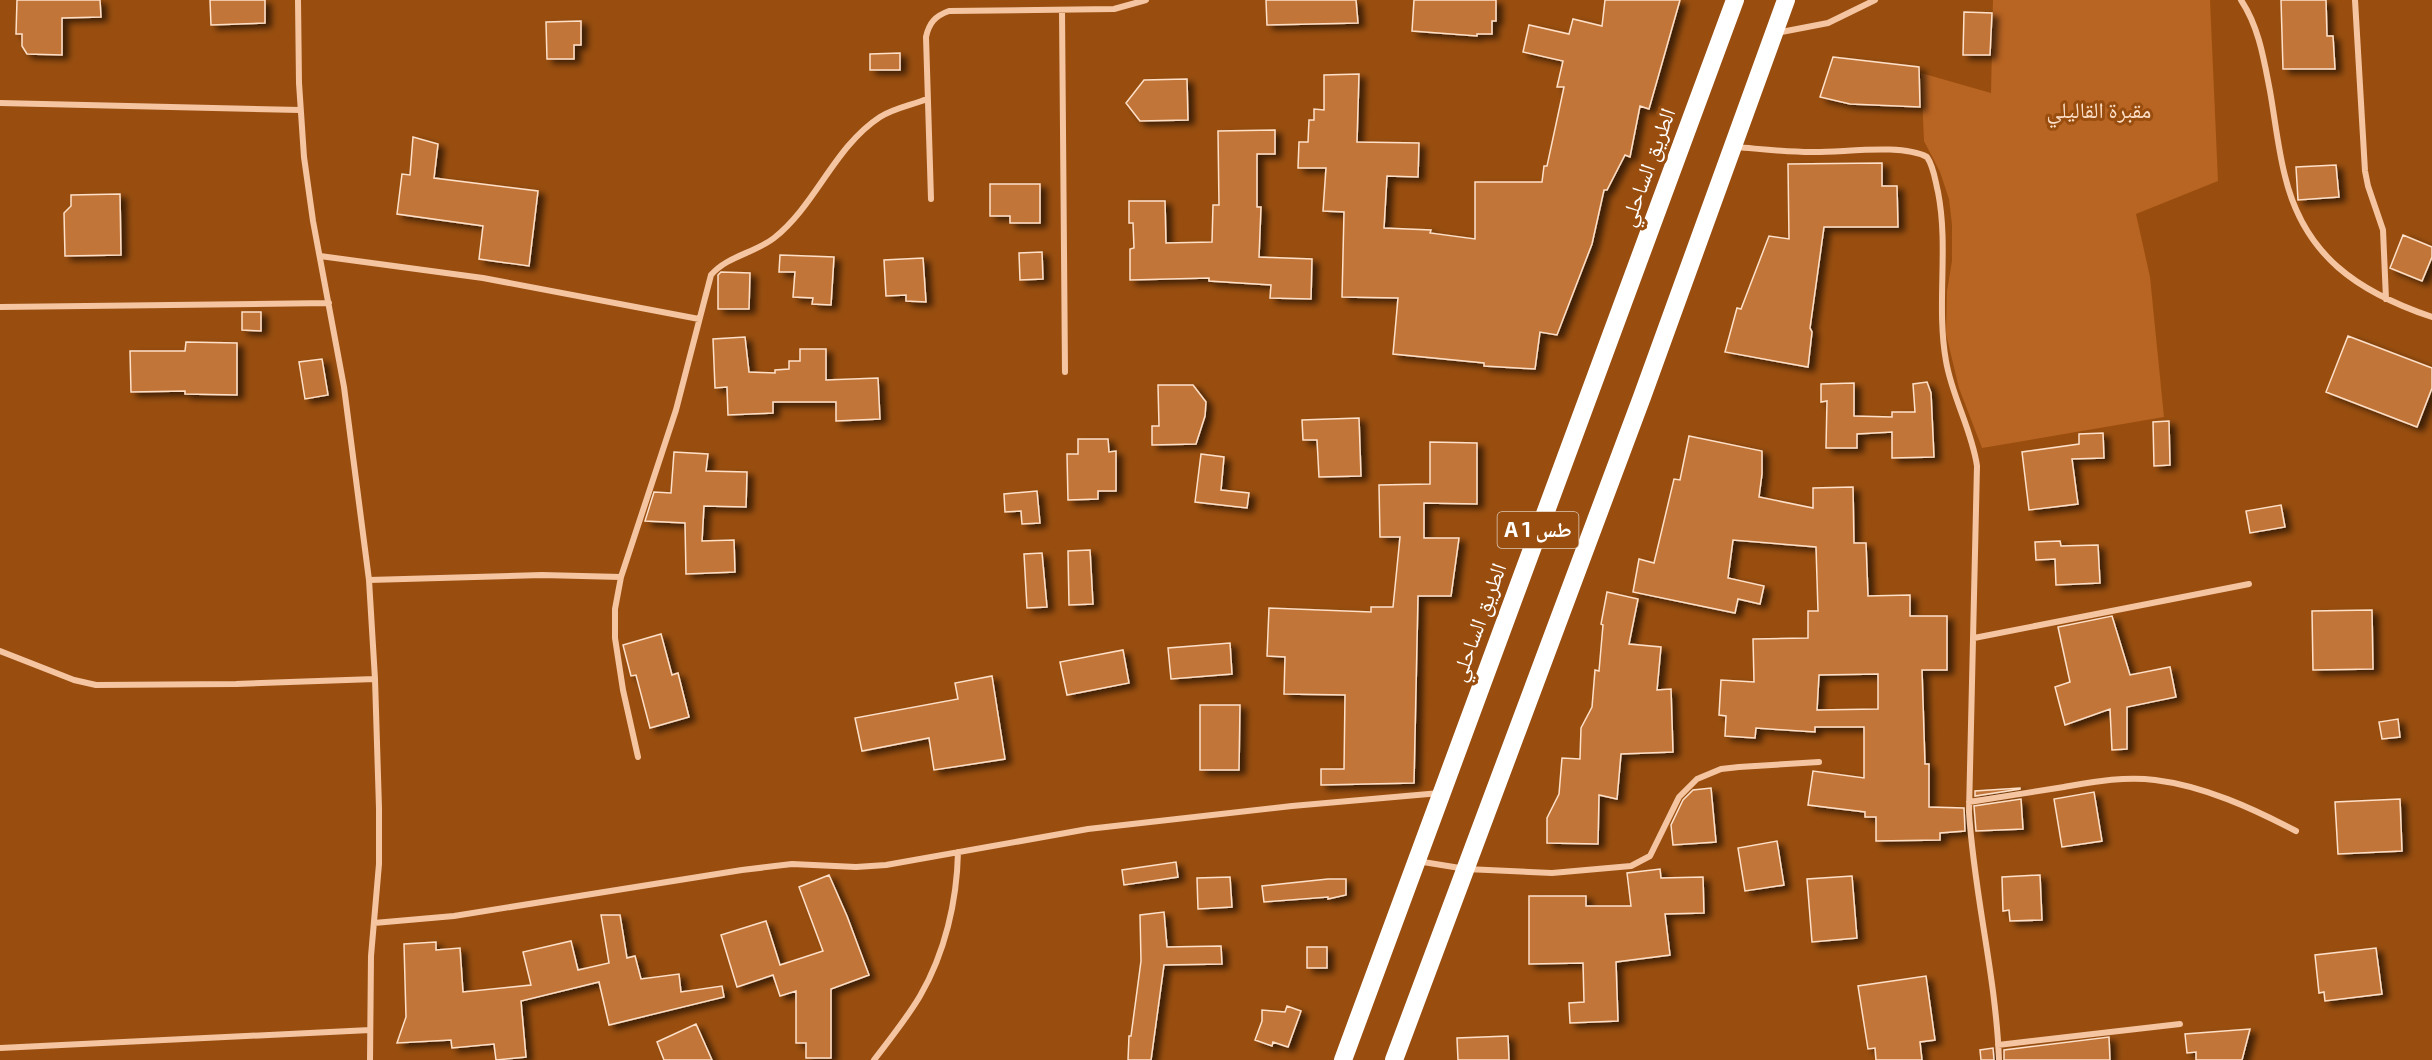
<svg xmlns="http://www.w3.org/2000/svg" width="2432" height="1060" viewBox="0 0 2432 1060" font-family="'Exo 2','Noto Naskh Arabic',sans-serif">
<defs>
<filter id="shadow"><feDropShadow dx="6" dy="4" stdDeviation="3" flood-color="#0009"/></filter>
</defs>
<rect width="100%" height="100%" fill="#994e0f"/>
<path fill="#b86422" d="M 1993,0 L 2210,0 L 2218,181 L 2136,214 L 2150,277 L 2164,417 L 1982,448 L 1959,388 L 1946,334 L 1947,291 L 1952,261 L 1952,225 L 1949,199 L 1940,172 L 1924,141 L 1921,73 L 1991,93 Z"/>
<path fill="#c17538" stroke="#fee0c9" stroke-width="1.5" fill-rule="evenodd" filter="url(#shadow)" d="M 17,0 L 100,0 L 101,17 L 62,18 L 62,55 L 27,54 L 22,46 L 22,34 L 16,34 Z
M 210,0 L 265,0 L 265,23 L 211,25 Z
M 1266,0 L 1356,0 L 1358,23 L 1267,25 Z
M 1414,0 L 1496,0 L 1496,21 L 1492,21 L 1492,34 L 1477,34 L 1477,36 L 1412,31 Z
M 1605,0 L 1680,0 L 1649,109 L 1640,106 L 1630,157 L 1625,155 L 1607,190 L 1604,190 L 1592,244 L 1557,335 L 1540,332 L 1535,369 L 1484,366 L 1484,363 L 1393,354 L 1398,298 L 1342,297 L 1344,212 L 1323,211 L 1326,168 L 1298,168 L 1299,142 L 1308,142 L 1309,120 L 1314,120 L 1314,109 L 1324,110 L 1324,75 L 1359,74 L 1357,142 L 1419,143 L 1418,177 L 1387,176 L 1384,228 L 1431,230 L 1430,233 L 1475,239 L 1475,182 L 1542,182 L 1544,166 L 1547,166 L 1564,87 L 1557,87 L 1563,61 L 1523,52 L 1529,25 L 1569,34 L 1573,19 L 1602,26 Z
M 2281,0 L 2326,0 L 2327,36 L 2333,36 L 2335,69 L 2283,69 Z
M 1964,12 L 1992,13 L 1990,55 L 1963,55 Z
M 581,21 L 581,45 L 574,45 L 574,59 L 547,59 L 546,22 Z
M 900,53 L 900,70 L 870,70 L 870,54 Z
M 1833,57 L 1919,67 L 1920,107 L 1850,104 L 1820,97 Z
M 1187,79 L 1188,120 L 1140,121 L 1126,103 L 1144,80 Z
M 1275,130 L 1275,154 L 1257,154 L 1257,207 L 1261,207 L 1259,257 L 1312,259 L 1311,299 L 1270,298 L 1271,285 L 1209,281 L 1209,278 L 1130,280 L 1130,249 L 1134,248 L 1133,223 L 1129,223 L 1129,201 L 1165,201 L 1166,243 L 1212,242 L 1213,205 L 1219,205 L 1218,131 Z
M 413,137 L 438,144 L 434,178 L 538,191 L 529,266 L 479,259 L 483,226 L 397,214 L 402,174 L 410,175 Z
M 1882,163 L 1882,186 L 1897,186 L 1898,227 L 1824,227 L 1810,328 L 1812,332 L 1808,367 L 1725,352 L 1737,308 L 1741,309 L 1769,236 L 1789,239 L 1788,164 Z
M 2336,165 L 2339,197 L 2298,200 L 2296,167 Z
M 990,184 L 1040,184 L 1040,223 L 1010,223 L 1010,216 L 990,216 Z
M 120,194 L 121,255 L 65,256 L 64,213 L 71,206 L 71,195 Z
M 2403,235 L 2432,247 L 2432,257 L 2422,281 L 2390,268 Z
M 1042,252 L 1043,279 L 1020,280 L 1019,253 Z
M 780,255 L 834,257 L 831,305 L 812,304 L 813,298 L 793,297 L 795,272 L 779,272 Z
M 923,258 L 926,302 L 906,301 L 906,295 L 886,296 L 884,260 Z
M 721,272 L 750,273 L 749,309 L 718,309 L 718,275 Z
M 242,312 L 261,312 L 261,331 L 242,330 Z
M 2348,336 L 2432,368 L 2432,388 L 2417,427 L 2326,392 Z
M 745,337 L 749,372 L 775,373 L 775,370 L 789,369 L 789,361 L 800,361 L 800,349 L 826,349 L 826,380 L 878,378 L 880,419 L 836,421 L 836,402 L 773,402 L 773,413 L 728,415 L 727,387 L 715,388 L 713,339 Z
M 186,342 L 237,343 L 237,395 L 185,394 L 185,391 L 131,392 L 130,351 L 185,351 Z
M 322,359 L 328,395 L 305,399 L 299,362 Z
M 1927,382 L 1931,393 L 1934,457 L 1892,458 L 1892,432 L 1857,434 L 1857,448 L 1826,448 L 1827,401 L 1821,402 L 1821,384 L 1854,383 L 1854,416 L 1892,417 L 1892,412 L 1915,412 L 1913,384 Z
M 1158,385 L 1193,385 L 1206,402 L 1205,416 L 1196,444 L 1152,445 L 1152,426 L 1159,426 Z
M 1359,418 L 1361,476 L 1319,477 L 1317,440 L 1303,440 L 1302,420 Z
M 2169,421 L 2170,465 L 2154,466 L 2153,422 Z
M 2103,433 L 2104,458 L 2072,459 L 2078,504 L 2029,510 L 2022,452 L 2079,444 L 2079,434 Z
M 1689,436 L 1762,451 L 1762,474 L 1759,497 L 1813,508 L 1813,488 L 1853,487 L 1854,543 L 1866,543 L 1868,596 L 1910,595 L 1910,616 L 1947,616 L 1947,670 L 1922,670 L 1925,764 L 1929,764 L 1929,807 L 1964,808 L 1965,831 L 1940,833 L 1940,840 L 1876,841 L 1876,817 L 1865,817 L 1865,812 L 1808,805 L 1813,771 L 1864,778 L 1864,727 L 1815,727 L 1815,732 L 1756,728 L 1755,738 L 1725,736 L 1726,716 L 1719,715 L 1721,680 L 1754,682 L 1753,639 L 1808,638 L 1808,611 L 1818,611 L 1816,547 L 1733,540 L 1728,578 L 1764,586 L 1760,604 L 1738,599 L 1735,613 L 1633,592 L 1639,559 L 1654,563 L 1674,479 L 1680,480 ZM 1878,674 L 1878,709 L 1817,710 L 1819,675 Z
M 1078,439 L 1108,439 L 1109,452 L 1116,451 L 1116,491 L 1098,491 L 1098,499 L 1068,500 L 1067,454 L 1078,454 Z
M 1430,442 L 1477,443 L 1477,504 L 1424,503 L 1424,538 L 1459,538 L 1451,596 L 1418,596 L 1414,783 L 1321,785 L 1321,769 L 1344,769 L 1345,695 L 1284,694 L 1285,657 L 1267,656 L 1269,608 L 1371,612 L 1371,607 L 1393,607 L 1400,537 L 1380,537 L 1379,485 L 1430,484 Z
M 674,452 L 708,454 L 706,471 L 747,472 L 746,507 L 704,506 L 702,541 L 734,540 L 735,572 L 686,574 L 685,523 L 645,521 L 654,492 L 671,493 Z
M 1201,454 L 1224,457 L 1221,490 L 1249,493 L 1247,508 L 1195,502 Z
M 1037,491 L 1040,523 L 1022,524 L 1021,511 L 1005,512 L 1004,494 Z
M 2281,505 L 2285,527 L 2250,533 L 2246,511 Z
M 2060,541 L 2061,546 L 2098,545 L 2100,583 L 2056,585 L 2055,559 L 2036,560 L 2035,542 Z
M 1090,550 L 1093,604 L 1069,605 L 1068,551 Z
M 1042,553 L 1047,607 L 1027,608 L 1024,554 Z
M 1607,592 L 1638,599 L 1629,644 L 1661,647 L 1657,690 L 1671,689 L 1673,752 L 1621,754 L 1617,799 L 1599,795 L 1598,844 L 1547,843 L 1547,818 L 1559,794 L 1562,758 L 1580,759 L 1581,728 L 1592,707 L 1595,670 L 1599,671 L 1603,625 L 1601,624 Z
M 2372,610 L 2373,669 L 2313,670 L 2312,611 Z
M 2112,616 L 2130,675 L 2170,667 L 2176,697 L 2127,707 L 2127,749 L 2112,750 L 2110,709 L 2065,725 L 2055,687 L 2070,682 L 2058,627 Z
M 661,634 L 672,675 L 678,673 L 689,717 L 650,728 L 636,675 L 631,676 L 623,645 Z
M 1230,643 L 1232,674 L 1171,679 L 1168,648 Z
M 1123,650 L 1129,683 L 1067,695 L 1060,662 Z
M 992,676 L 1005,759 L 934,770 L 929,738 L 862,751 L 855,718 L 958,699 L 955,683 Z
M 1200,705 L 1240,705 L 1239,770 L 1200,770 Z
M 2398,719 L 2400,737 L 2382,739 L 2379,722 Z
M 1711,788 L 1716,842 L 1673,845 L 1671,825 L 1683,800 L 1693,790 Z
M 2020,788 L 2020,789 L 1975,796 L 1975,791 Z
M 2094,792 L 2102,841 L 2062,847 L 2054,799 Z
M 2021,799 L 2023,829 L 1976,831 L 1974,806 Z
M 2400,799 L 2402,851 L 2338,854 L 2335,802 Z
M 1777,841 L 1784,885 L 1745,891 L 1738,848 Z
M 1176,862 L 1178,877 L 1124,885 L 1122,870 Z
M 1660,869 L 1661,878 L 1703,877 L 1704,913 L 1665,914 L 1670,955 L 1616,962 L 1618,1021 L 1570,1023 L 1569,1003 L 1584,1002 L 1583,963 L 1529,964 L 1529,896 L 1586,896 L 1586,906 L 1631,906 L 1627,873 Z
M 829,875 L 847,916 L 869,975 L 831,989 L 831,1058 L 806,1058 L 806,1043 L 796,1043 L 796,991 L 780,996 L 773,975 L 737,987 L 721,935 L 766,921 L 780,965 L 823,951 L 799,887 Z
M 2040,875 L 2042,920 L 2010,921 L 2009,910 L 2003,911 L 2002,877 Z
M 1852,876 L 1857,938 L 1812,942 L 1807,879 Z
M 1230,877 L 1232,907 L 1198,909 L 1197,878 Z
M 1328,879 L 1346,879 L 1346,895 L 1328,899 L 1328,897 L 1264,902 L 1262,886 Z
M 1164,912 L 1167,947 L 1221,946 L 1222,964 L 1164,965 L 1151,1060 L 1128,1060 L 1129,1036 L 1131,1036 L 1141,961 L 1140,915 Z
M 601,915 L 620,915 L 627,958 L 635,956 L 641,979 L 679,974 L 681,992 L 722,986 L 724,997 L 609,1025 L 599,982 L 521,1001 L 526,1057 L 496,1060 L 494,1044 L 452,1048 L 451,1040 L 397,1043 L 406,1017 L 404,944 L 436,942 L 436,950 L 460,948 L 463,992 L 531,985 L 523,952 L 571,941 L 578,970 L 609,963 Z
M 1307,947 L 1327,947 L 1327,968 L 1307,968 Z
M 2376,948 L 2382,994 L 2325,1001 L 2324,992 L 2319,993 L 2315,955 Z
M 1926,976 L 1935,1040 L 1920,1042 L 1922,1060 L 1876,1060 L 1875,1048 L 1868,1049 L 1858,986 Z
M 1287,1006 L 1301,1011 L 1288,1047 L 1273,1042 L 1272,1046 L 1255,1040 L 1262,1021 L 1262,1010 L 1285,1012 Z
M 696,1024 L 712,1060 L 664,1060 L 657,1042 Z
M 2250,1029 L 2242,1060 L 2196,1060 L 2196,1052 L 2187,1053 L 2185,1034 Z
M 1508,1036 L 1509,1060 L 1458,1060 L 1457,1038 Z
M 2109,1037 L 2110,1060 L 2004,1060 L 2004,1050 Z
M 1993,1048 L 1994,1060 L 1981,1060 L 1980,1050 Z"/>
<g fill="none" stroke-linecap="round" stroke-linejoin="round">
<path stroke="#f5c5a1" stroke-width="6" d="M 298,0 L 299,83 L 304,157 L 313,221 L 344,387 L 369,580 L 375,679 L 379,808 L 379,864 L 371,956 L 370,1060
M 2241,0 C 2259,27 2264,60 2270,91 C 2275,119 2278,149 2285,176 C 2304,256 2358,292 2432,317
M 2355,0 L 2365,171 L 2368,186 L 2383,230 L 2386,299
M 1062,10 L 1065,372
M 1776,33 L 1828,23 L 1875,0
M 0,103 L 300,110
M 1736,147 C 1761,149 1786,152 1811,152 C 1841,153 1901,143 1927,157 C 1934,167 1935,180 1938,192 C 1949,248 1936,305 1946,361 C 1952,397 1972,430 1977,466 L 1969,812 C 1974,895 1996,976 1999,1060
M 931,199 L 926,37 C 929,23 935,16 949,11 L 1114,9 L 1146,0
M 320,256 L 483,278 L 699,319
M 0,307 L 329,303
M 369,580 L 542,575 L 621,577
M 1974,638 L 2249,584
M 0,651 L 74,680 L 96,685 L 236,684 L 375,679
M 638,757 L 623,690 L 615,638 L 615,609 L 621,577 L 676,410 L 711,275 C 727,256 755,253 774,238 C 816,205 834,147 880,117 C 894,108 912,105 927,99
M 1969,802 C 2000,797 2032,792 2064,787 C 2093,782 2124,776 2155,780 C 2204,786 2252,808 2296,831
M 1417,861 L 1466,869 L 1552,873 L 1631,866 L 1650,856 L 1679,797 L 1697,779 L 1721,769 L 1739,767 L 1819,762
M 374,923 L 454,916 L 742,870 L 792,864 L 856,867 L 886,865 L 1088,829 L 1292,806 L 1440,793
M 1998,1045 L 2180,1024
M 0,1048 L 370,1030
M 874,1060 C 890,1039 907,1018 920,996 C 945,953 957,901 958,852"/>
<path stroke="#fff" stroke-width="18" d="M 1343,1060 L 1735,0
M 1394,1060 L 1642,397 L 1786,0"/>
</g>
<g text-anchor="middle" stroke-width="6" stroke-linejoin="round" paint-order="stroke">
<rect fill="#994e0f" stroke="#e0cab7" stroke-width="1.5" x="1497.5" y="512" width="81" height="36" rx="4.5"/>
<g font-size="21" font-weight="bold" fill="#fff">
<text x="1538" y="537">A 1 طس</text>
</g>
<g font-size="22" fill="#fee0c9" stroke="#994e0f">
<text x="2099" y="118">مقبرة القاليلي</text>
</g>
<g font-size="22" fill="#fff" stroke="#994e0f">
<text transform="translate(1647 167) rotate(-70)" y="8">الطريق الساحلي</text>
<text transform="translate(1478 622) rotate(-70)" y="8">الطريق الساحلي</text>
</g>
</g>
</svg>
